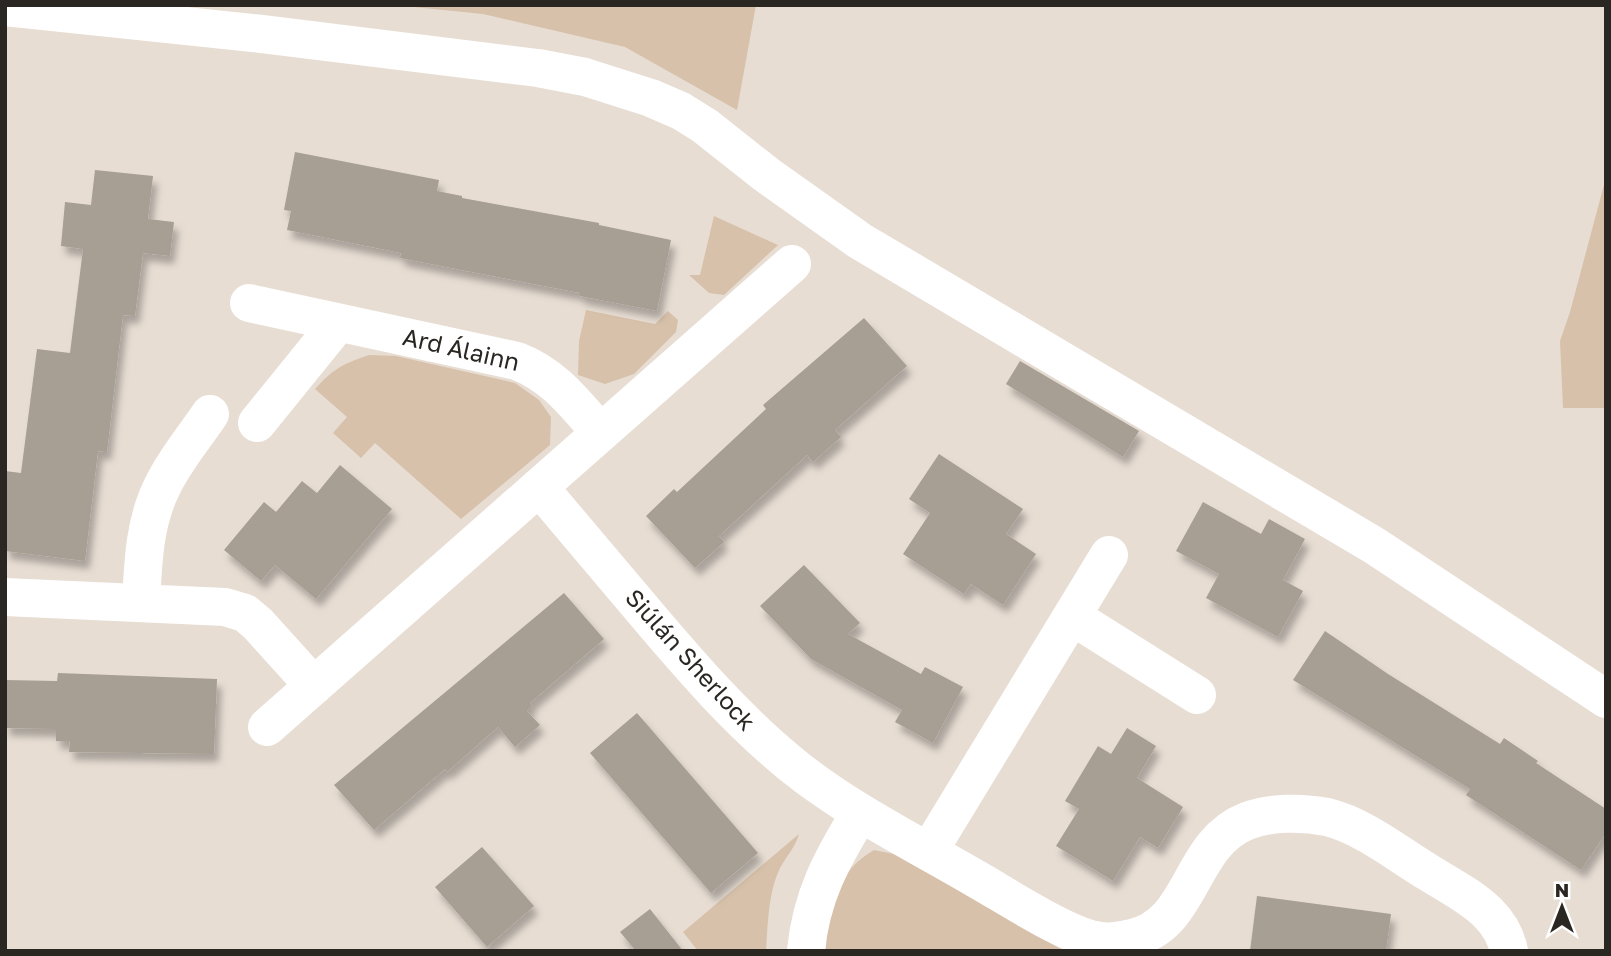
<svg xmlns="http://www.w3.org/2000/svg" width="1611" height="956" viewBox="0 0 1611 956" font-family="'Golos Text',sans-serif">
<defs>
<filter id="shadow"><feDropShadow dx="4.5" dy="8" stdDeviation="3.5" flood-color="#0004"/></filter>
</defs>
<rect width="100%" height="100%" fill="#e7ddd3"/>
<path fill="#d7c1aa" d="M 394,5 L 756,5 L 737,110 L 625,47 L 483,14 Z
M 1604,5 L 1606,5 L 1606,408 L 1563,408 L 1560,341 L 1570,312 L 1605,181 Z
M 714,216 L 778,245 L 724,295 L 709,293 L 689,275 L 700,275 Z
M 586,310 L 655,324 L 668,311 L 678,320 L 676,332 L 634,374 L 605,384 L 578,375 L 579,341 Z
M 369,355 L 396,356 L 515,383 L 539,400 L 551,417 L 550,445 L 461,519 L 375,443 L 361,458 L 333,433 L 347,417 L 315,389 C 333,369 344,363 369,355 Z
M 799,834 C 795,848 787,855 780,868 C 768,893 768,924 766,951 L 698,951 L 683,932 Z
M 874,850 L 899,855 L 1064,951 L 825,951 C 830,908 834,873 874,850 Z"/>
<path fill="#a79e94" filter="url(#shadow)" d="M 295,152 L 439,180 L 437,191 L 462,196 L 462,198 L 599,223 L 599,225 L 671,240 L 657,311 L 580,296 L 580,293 L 400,258 L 401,253 L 287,230 L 291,211 L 284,210 Z
M 95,170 L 153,176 L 148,219 L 174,222 L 170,256 L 143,253 L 135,316 L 123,315 L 107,452 L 98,451 L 85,561 L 5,551 L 5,471 L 21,473 L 37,349 L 70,353 L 83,249 L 61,246 L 65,202 L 91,205 Z
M 864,318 L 907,366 L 835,430 L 841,437 L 813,462 L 807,455 L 719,536 L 724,542 L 695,568 L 646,516 L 674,489 L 677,492 L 766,409 L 763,405 Z
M 1020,361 L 1139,431 L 1123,457 L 1006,384 Z
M 939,454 L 1023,509 L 1006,534 L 1036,554 L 1003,605 L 971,584 L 964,594 L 903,554 L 930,513 L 909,499 Z
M 340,465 L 392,509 L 316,599 L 275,565 L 261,581 L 224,550 L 264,502 L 276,512 L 302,481 L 317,493 Z
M 1203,502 L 1261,534 L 1269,519 L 1305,539 L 1283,580 L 1303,591 L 1278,637 L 1206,598 L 1219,574 L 1176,551 Z
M 804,565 L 860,623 L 848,634 L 921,674 L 925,667 L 963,687 L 933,743 L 895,722 L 902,710 L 811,659 L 760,606 Z
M 564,593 L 604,639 L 530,703 L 532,706 L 527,711 L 540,725 L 515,747 L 498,727 L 447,772 L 445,769 L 374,830 L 334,785 Z
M 1325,631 L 1388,674 L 1500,744 L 1504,738 L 1538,761 L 1536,763 L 1606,809 L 1606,833 L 1581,870 L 1466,795 L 1470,789 L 1293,680 Z
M 58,673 L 217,679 L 214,754 L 69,752 L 70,741 L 56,741 L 56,729 L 5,728 L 5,680 L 57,681 Z
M 637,713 L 758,853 L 711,893 L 590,753 Z
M 1127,728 L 1156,746 L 1137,778 L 1183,807 L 1158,848 L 1140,837 L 1113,881 L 1056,846 L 1079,809 L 1065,801 L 1098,746 L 1111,754 Z
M 482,847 L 534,906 L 487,947 L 435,887 Z
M 1257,896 L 1391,914 L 1386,951 L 1250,951 Z
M 650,909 L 683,951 L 636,951 L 620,932 Z"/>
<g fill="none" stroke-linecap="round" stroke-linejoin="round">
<path stroke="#fff" stroke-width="38" d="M 5,7 L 262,34 L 538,68 L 585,77 L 651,98 L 681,111 L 705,126 L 767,175 L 860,241 L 1375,546 L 1606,699
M 249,303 L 517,361 C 555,376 574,403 600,432
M 257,423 L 338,323
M 539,487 C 575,530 612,573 648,616 C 693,669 738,721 792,765 C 849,811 915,843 978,880 C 1008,897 1070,938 1101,941 C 1111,943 1123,940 1132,938 C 1194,925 1188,844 1247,821 C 1270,812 1302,812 1327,817 C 1364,826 1399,855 1431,874 C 1450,886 1472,897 1488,913 C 1499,924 1506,936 1509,951
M 5,597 L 225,607 L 245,613 L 258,624 L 314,686
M 141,603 C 143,564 144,523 162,487 C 174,461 194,438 210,414
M 1073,617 L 1197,695
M 267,727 L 792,264
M 929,851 L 1109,555
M 806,951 C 811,896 832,859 860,813"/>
</g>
<g text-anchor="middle" stroke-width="5" stroke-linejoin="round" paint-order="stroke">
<g font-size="24" fill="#2a2622" stroke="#fff">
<text transform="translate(461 350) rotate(13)" y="8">Ard Álainn</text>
<text transform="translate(690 660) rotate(48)" y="8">Siúlán Sherlock</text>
</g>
</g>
<rect width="1611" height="956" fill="none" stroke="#2a2622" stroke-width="14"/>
<g transform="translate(1562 907)" stroke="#ffffff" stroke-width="5" paint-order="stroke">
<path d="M0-5L12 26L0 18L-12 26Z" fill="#2a2622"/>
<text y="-10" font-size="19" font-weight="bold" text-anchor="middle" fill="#2a2622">N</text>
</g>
</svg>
